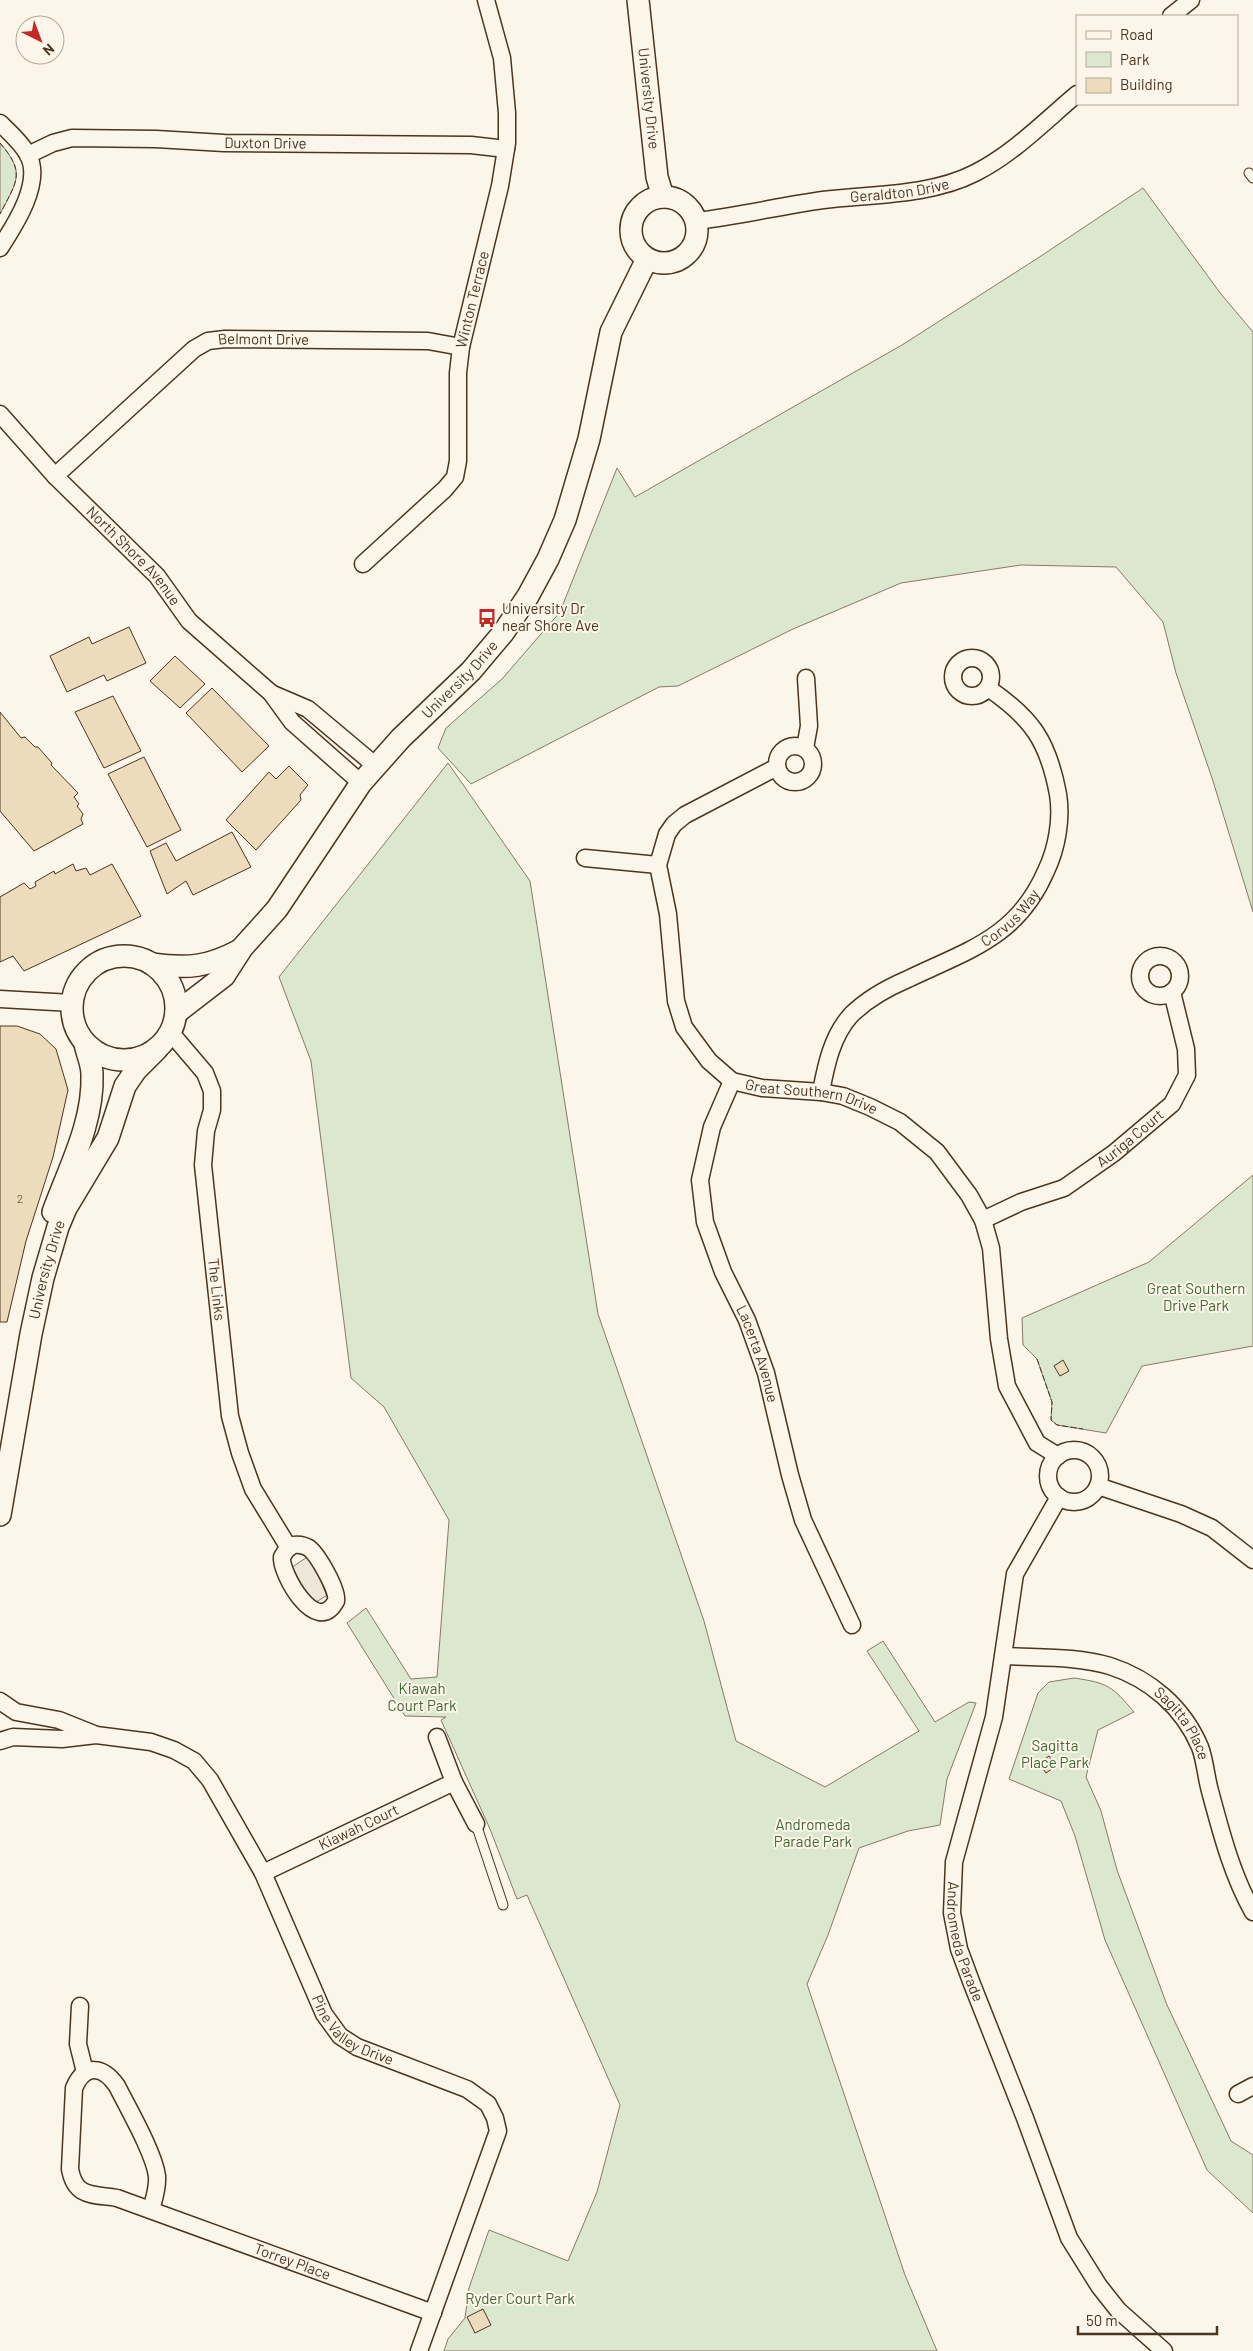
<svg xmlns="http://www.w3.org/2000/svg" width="1253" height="2351" viewBox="0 0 1253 2351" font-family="Barlow,sans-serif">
<rect width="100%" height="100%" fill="#fbf6e9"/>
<path fill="#dce7d0" stroke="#887966" d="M 0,143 C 26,173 17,181 0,214 Z
M 1143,188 L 1221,294 L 1253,332 L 1253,912 L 1213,781 L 1176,673 L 1163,622 L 1116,567 L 1021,565 L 901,583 L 793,629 L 678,686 L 659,687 L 471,784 L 438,748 L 446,728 L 502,679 L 560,612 L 617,468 L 635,497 L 902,345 L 1038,258 Z
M 448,763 L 530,881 L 598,1314 L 704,1621 L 736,1741 L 825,1787 L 919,1731 L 867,1651 L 883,1641 L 935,1722 L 969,1702 L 976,1703 L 947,1779 L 940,1825 L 908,1831 L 859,1848 L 828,1935 L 807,1984 L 905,2275 L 937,2351 L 444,2351 L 448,2339 L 465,2318 L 469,2288 L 489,2230 L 568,2261 L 597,2192 L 620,2105 L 527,1895 L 517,1899 L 490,1829 L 441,1720 L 446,1717 L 405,1716 L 347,1623 L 366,1608 L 411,1679 L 437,1677 L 449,1520 L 384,1407 L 351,1378 L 311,1061 L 279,977 Z
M 1253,1175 L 1253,1346 L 1142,1366 L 1106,1433 L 1057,1425 L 1051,1420 L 1052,1402 L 1037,1359 L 1023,1345 L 1022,1318 L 1149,1262 Z
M 1074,1678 C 1108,1683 1112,1686 1134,1712 L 1098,1730 L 1086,1777 L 1101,1811 L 1117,1870 L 1167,2005 L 1225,2128 L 1231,2141 L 1253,2155 L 1253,2213 L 1207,2170 L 1105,1940 L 1075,1836 L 1061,1801 L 1009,1779 L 1038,1693 L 1049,1682 Z"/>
<path fill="#ede7d9" stroke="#887966" d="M 313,1553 L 335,1590 L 307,1608 L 285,1572 Z"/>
<path fill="#ecdcbc" stroke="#4a3520" d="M 129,627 L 146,663 L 107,681 L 104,675 L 67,692 L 50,656 L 89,637 L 92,644 Z
M 175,656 L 205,684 L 180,708 L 150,681 Z
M 212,688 L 269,746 L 242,772 L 186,713 Z
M 113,696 L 141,751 L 104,768 L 75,712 Z
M 0,712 L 21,738 L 25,737 L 35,747 L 38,747 L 52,763 L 51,765 L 78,793 L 74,797 L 79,804 L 77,806 L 83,814 L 81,819 L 83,824 L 34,851 L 0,811 Z
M 144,757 L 181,830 L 147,847 L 108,774 Z
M 289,766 L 308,785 L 300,795 L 301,800 L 256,850 L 226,820 L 269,772 L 276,779 Z
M 232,832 L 251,867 L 193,895 L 186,881 L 167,894 L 150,851 L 166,843 L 176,861 Z
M 73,864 L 76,871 L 86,868 L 90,875 L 112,864 L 141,916 L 24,971 L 13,956 L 0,962 L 0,897 L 24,883 L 30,889 L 36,886 L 35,882 L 54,871 L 55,874 Z
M 0,1026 L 17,1026 L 40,1034 L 56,1049 L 68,1090 L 53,1157 L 26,1241 L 7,1322 L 0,1322 Z
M 1063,1360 L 1069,1371 L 1060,1376 L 1054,1366 Z
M 1049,1756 L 1056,1766 L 1046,1773 L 1039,1763 Z
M 483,2309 L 491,2325 L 475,2333 L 467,2317 Z"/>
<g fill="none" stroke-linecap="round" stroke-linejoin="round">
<g stroke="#4a3520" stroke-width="11">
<path id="service" d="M 1249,173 L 1253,178
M 476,1824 L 503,1905"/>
</g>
<g stroke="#4a3520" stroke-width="19">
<g id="minor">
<path d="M 1171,16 L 1191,0"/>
<path d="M 0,123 C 9,132 22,143 28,155 C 43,182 15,225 0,248"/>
<path id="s1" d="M 28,155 L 53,143 L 72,138 L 156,139 L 224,143 L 471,145 L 506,149"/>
<path id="s2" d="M 696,221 C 739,216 780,206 823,200 C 872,194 930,196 975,173 C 1013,154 1045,121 1077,94"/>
<path id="s3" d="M 0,414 L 55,476 L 157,576 L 189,621 L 271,693 L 292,722 L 361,783"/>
<path id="s4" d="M 55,476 L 194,349 L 208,341 L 225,339 L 428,341 L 461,347"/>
<path id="s5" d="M 363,564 L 445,489 L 455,477 L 458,461 L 458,373 L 461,347 L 500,186 L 507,143 L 507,113 L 502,58 L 486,0"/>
<circle cx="972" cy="677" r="19"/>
<path d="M 273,694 L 308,709 L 376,766"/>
<circle cx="795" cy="764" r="18"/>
<path d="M 805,748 L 809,726 L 806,678"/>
<path id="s6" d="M 777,767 L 685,815 L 674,824 L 667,834 L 658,865 L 668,914 L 676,1001 L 684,1027 L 709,1061 L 732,1081 L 762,1088 L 821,1092 L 843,1096 L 870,1107 L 900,1122 L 937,1152 L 969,1195 L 983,1220 L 991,1248 L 999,1339 L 1007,1386 L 1037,1443 L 1058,1456"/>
<path d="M 585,858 L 658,865"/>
<circle cx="1160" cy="976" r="20"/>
<path d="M 0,999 L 72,1003"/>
<path id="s7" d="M 171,1033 L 205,1073 L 212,1091 L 212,1110 L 206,1131 L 203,1165 L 230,1416 L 240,1453 L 253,1489 L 289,1548"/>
<path id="s8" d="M 732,1081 L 712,1127 L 700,1180 L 705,1222 L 723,1272 L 747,1320 L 766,1373 L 790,1475 L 803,1520 L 852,1625"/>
<path id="s9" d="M 821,1092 C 826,1065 832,1036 851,1015 C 867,999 887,988 908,979 C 968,950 1017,938 1046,871 C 1057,848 1062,819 1058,794 C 1048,741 1032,718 988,688"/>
<path id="s10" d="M 983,1220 L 1021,1202 L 1064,1188 L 1114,1153 L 1172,1104 L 1187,1075 L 1186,1049 L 1172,992"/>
<circle cx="1074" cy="1476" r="26"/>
<path d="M 1098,1486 L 1181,1514 L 1212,1528 L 1253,1560"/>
<path id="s11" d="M 1059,1497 L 1015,1574 L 994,1717 L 954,1862 L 952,1913 L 959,1949 L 972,1984 L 1025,2118 L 1069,2238 L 1099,2286 L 1118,2310 L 1164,2351"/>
<path d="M 293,1545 C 299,1544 304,1545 309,1548 C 318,1555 338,1590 336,1601 C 316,1638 280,1572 282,1557 L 287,1549 Z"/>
<path id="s12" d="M 1004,1656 C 1039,1658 1077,1656 1110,1666 C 1150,1679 1183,1707 1200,1747 C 1205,1760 1206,1777 1210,1791 C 1221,1832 1232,1875 1253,1912"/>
<path d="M 0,1701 L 16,1712 L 59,1720 L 94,1734"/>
<path d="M 437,1737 L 454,1782 L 476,1824"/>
<path id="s13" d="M 0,1741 L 13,1737 L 62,1739 L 96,1735 L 151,1742 L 174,1750 L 194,1761 L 210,1780 L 263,1873 L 324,2014 L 340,2036 L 357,2047 L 467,2089 L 488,2104 L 495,2118 L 498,2131 L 419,2351"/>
<path id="s14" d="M 263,1873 L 454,1782"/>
<path d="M 80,2006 L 78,2044 L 85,2072"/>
<path d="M 1238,2094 L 1253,2086"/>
<path id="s15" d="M 151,2210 C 154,2199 158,2188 157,2176 C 154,2153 128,2108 117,2086 C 103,2066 85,2063 74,2088 L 70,2169 C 75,2198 93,2194 117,2198 L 433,2313"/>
</g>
</g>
<g stroke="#4a3520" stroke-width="24">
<g id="tertiary">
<path id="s16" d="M 638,0 L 657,177 L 663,197"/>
<circle cx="664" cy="230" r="33"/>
<circle cx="124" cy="1008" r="52"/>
<path d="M 152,964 C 188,969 208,967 240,950"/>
<path id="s17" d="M 176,1013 L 224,976 L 242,948 L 277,909 L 361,783 L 401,738 L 471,671 L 503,633 L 528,596 L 548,559 L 565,520 L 589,439 L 611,332 L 647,259"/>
<path d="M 53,1212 C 69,1168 94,1122 92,1074 C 92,1064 87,1054 85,1044"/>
<path id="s18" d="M 0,1515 L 31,1334 L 43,1278 L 58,1227 L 66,1208 L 108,1138 L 125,1086 L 136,1070 L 157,1049"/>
</g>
</g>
<use href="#service" stroke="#fbf6e9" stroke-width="9"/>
<use href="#minor" stroke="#fbf6e9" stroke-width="16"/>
<use href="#tertiary" stroke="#fbf6e9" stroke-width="21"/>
<path stroke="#4a3520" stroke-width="1" stroke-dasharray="6 2.5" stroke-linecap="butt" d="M 0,143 C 26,173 17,181 0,214
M 1037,1359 L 1052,1402 L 1051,1420 L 1057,1425 L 1083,1429"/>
</g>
<defs>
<g id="bus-bare" transform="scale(1.5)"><path d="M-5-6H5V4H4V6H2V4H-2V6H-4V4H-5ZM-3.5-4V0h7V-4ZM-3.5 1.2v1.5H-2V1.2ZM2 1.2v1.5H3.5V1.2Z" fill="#c62828" stroke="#fbf6e9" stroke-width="2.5" paint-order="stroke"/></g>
</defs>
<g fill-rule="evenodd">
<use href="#bus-bare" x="487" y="618"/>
</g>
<g text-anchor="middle" stroke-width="4" stroke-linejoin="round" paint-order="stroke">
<g font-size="12" fill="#725f47">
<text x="20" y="1203">2</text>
</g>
<g font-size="15" fill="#4a3520" stroke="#fbf6e9">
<text dy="5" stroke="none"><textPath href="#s16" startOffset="99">University Drive</textPath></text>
<text dy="5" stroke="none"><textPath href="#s1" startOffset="241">Duxton Drive</textPath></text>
<text dy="5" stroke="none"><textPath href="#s2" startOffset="206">Geraldton Drive</textPath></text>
<text dy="5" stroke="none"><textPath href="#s5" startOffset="306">Winton Terrace</textPath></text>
<text dy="5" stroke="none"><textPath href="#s4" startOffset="260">Belmont Drive</textPath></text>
<text dy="5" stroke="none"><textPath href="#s3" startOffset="195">North Shore Avenue</textPath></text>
<text dy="5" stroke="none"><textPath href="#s17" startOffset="441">University Drive</textPath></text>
<text dy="5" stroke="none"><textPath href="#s9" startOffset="272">Corvus Way</textPath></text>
<text dy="5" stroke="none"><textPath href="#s6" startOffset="481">Great Southern Drive</textPath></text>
<text dy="5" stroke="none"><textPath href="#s10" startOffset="170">Auriga Court</textPath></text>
<text dy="5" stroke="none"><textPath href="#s18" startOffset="250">University Drive</textPath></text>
<text dy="5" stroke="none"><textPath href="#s7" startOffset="272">The Links</textPath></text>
<text dy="5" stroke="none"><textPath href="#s8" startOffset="289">Lacerta Avenue</textPath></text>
<text dy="5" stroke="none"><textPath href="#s12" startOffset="202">Sagitta Place</textPath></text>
<text dy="5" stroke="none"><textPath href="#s14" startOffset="106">Kiawah Court</textPath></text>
<text dy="5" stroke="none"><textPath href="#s11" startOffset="465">Andromeda Parade</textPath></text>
<text dy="5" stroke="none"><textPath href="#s13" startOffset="518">Pine Valley Drive</textPath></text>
<text dy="5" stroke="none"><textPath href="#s15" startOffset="520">Torrey Place</textPath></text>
</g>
<g font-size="15" fill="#4a3520" stroke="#fbf6e9" text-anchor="start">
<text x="502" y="614">University Dr<tspan x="502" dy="17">near Shore Ave</tspan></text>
</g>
<g font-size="15" fill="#436837" stroke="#fbf6e9">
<text x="1196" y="1294">Great Southern<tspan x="1196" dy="17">Drive Park</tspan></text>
<text x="422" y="1694">Kiawah<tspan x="422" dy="17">Court Park</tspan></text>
<text x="1055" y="1751">Sagitta<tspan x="1055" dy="17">Place Park</tspan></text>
<text x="813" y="1830">Andromeda<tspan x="813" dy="17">Parade Park</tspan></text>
<text x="520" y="2304">Ryder Court Park</text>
</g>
</g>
<rect x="1076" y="15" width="162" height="90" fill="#fbf6e9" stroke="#b4a999"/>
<rect x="1086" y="31" width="25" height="8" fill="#fbf6e9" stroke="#b4a999"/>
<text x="1120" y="40" font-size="15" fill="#4a3520">Road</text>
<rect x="1086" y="52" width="25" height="15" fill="#dce7d0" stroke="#b4a999"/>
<text x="1120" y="65" font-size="15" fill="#4a3520">Park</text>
<rect x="1086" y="78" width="25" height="15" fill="#ecdcbc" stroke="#b4a999"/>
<text x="1120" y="90" font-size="15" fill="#4a3520">Building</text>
<g transform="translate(40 40) rotate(138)"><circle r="24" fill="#fbf6e9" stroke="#b4a999"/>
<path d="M0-4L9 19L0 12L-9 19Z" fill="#c62828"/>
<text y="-8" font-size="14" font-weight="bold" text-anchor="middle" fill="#4a3520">N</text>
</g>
<path d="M1078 2326v8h139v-8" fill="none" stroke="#4a3520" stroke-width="2.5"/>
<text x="1086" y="2326" font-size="15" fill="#4a3520" stroke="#fbf6e9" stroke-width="4" paint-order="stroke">50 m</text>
</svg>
